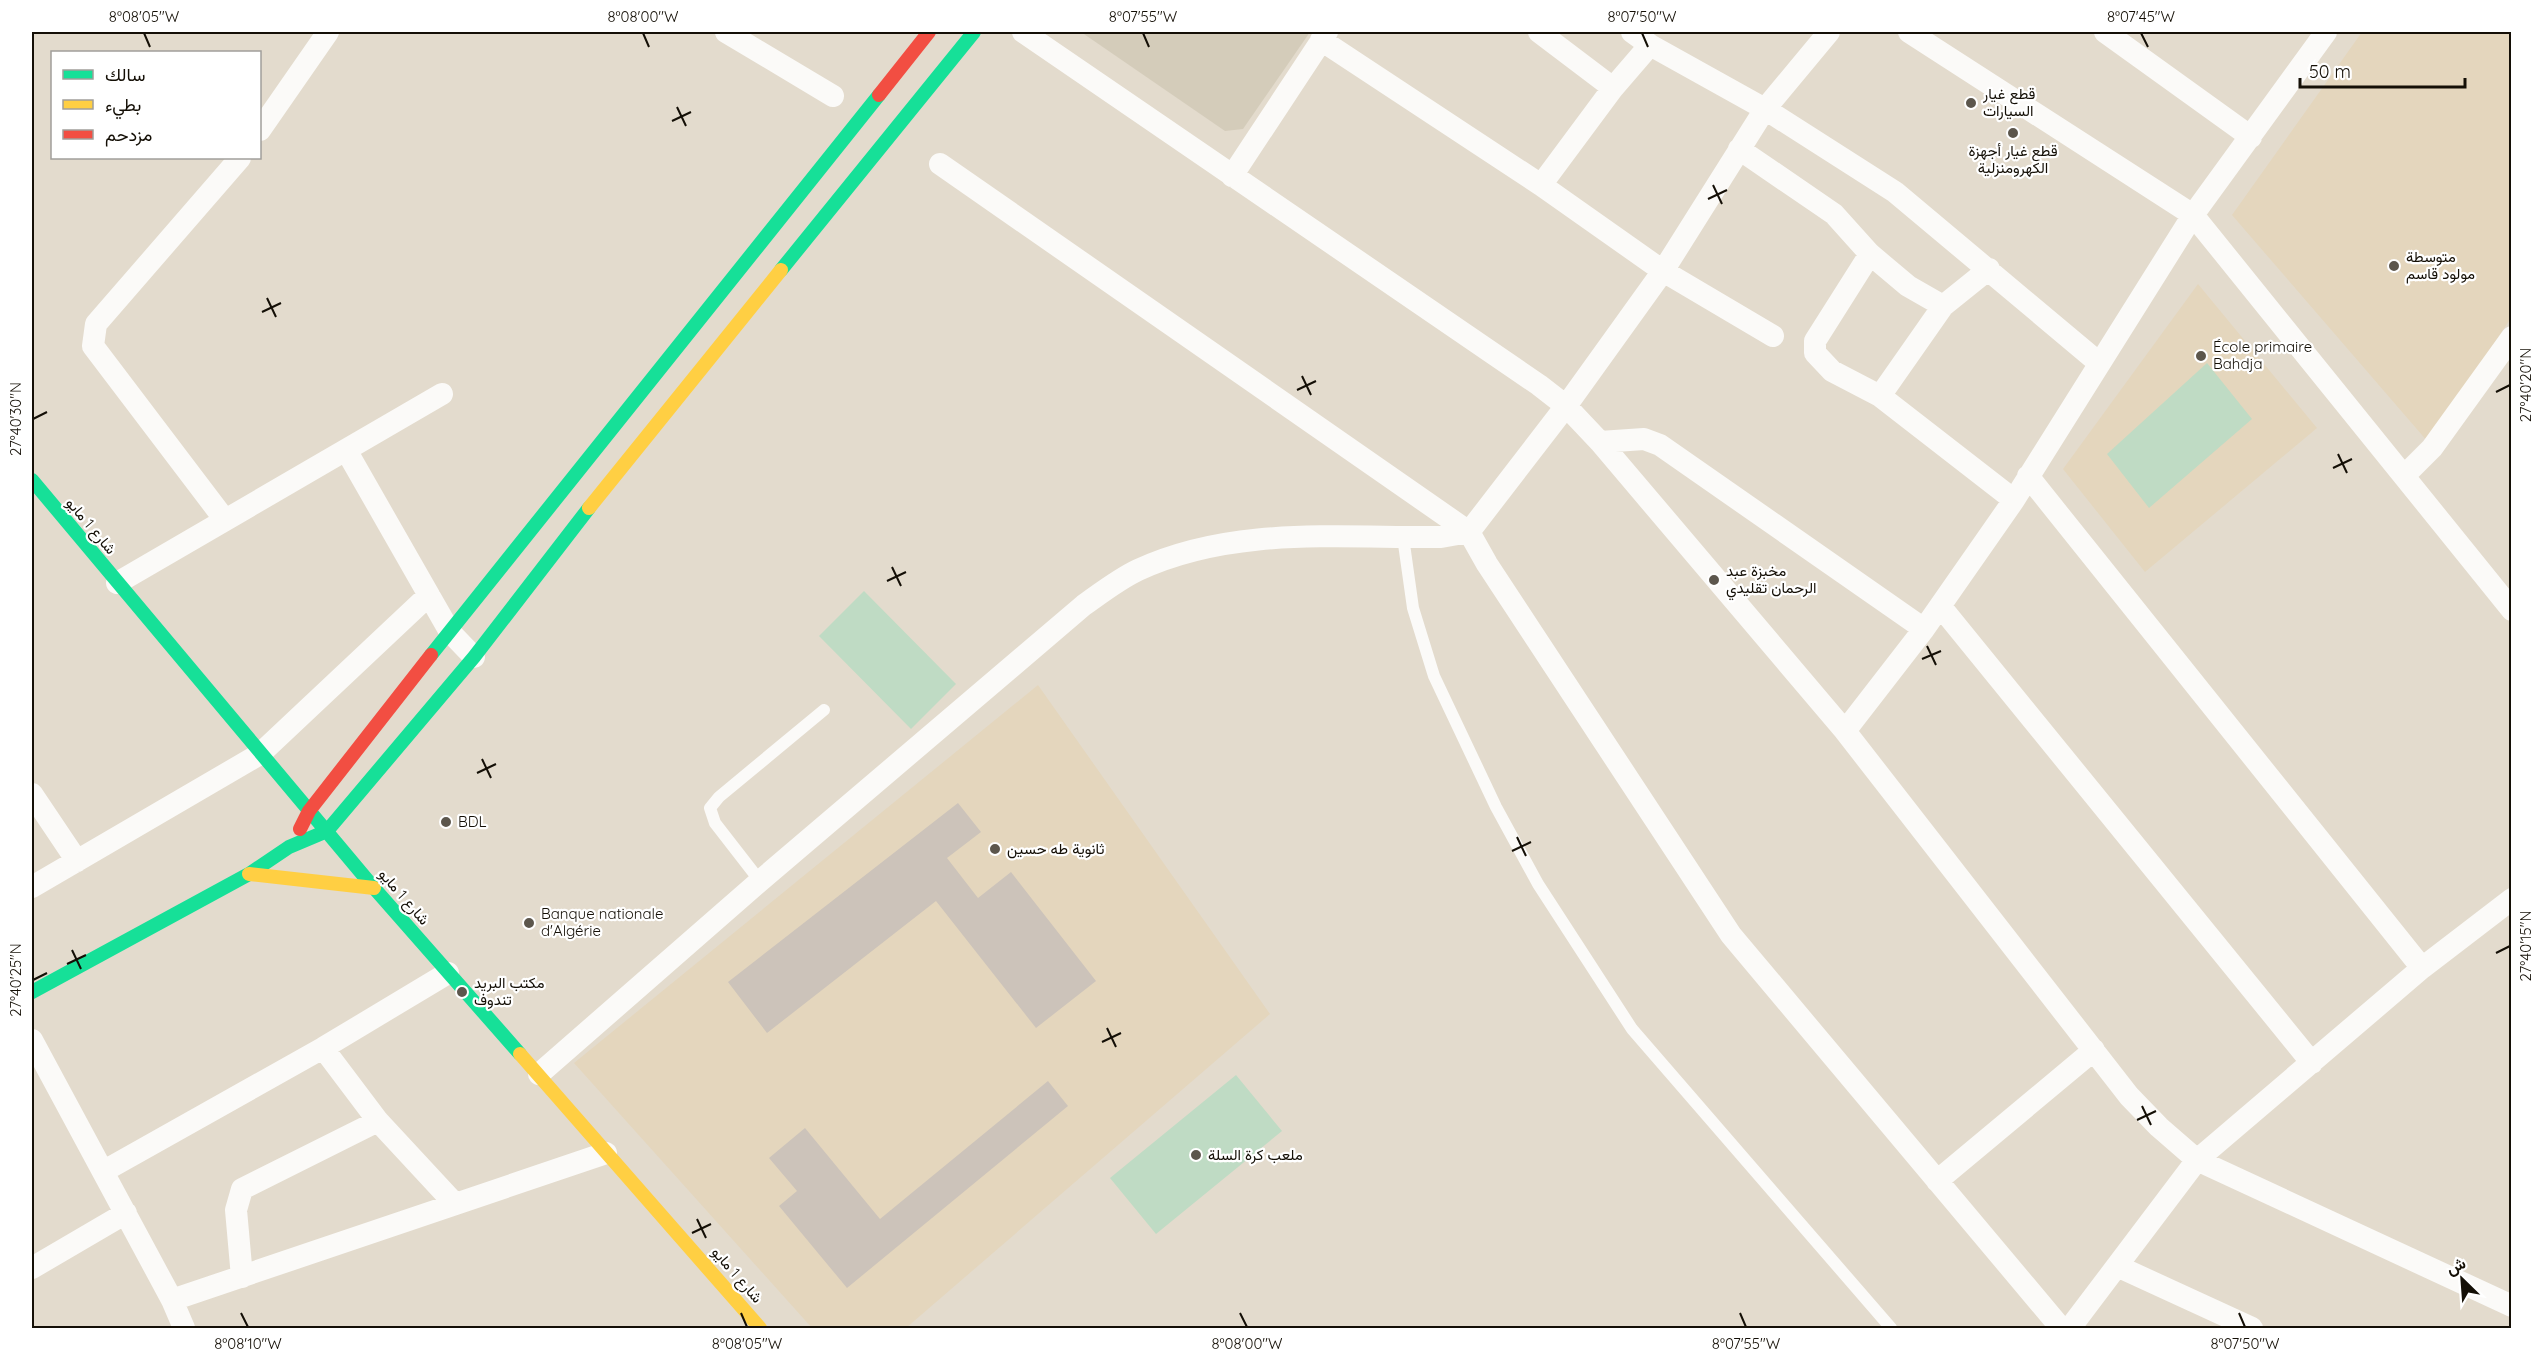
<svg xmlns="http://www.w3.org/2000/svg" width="2543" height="1360" viewBox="0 0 2543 1360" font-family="Quicksand,Vazirmatn,sans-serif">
<rect width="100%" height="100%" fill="#e3dbcd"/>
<path fill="#d4ccba" d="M 1081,32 L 1310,32 L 1243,129 L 1225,131 Z"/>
<path fill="#e4d6bd" d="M 2362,32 L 2511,32 L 2511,318 L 2428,442 L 2232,215 Z
M 2198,284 L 2317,428 L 2145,572 L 2063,469 Z
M 1038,685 L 1270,1014 L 906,1328 L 812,1328 L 574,1063 Z"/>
<path fill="#bfdbc4" d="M 2207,363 L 2252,419 L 2149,508 L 2107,454 Z
M 864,591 L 956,684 L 911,729 L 819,636 Z
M 1236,1075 L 1282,1131 L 1156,1234 L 1110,1178 Z"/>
<path fill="#ccc3ba" d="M 958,803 L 981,832 L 947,858 L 978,898 L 1011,872 L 1096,981 L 1036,1028 L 936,901 L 767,1033 L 728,982 Z
M 1048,1081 L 1068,1106 L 847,1288 L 779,1206 L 797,1191 L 769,1158 L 805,1128 L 880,1219 Z"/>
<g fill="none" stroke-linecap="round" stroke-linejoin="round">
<path stroke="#fbfaf8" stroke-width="12" d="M 1403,537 L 1413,608 L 1434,676 L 1496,807 L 1538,884 L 1632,1029 L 1891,1328
M 760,881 L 715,823 L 710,808 L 719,797 L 824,710"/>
<path stroke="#fbfaf8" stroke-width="22" d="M 726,32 L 833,96
M 1023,32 L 1539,385 L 1566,406 L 1600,442 L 1845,731 L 2129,1096 L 2159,1127 L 2197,1160 L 2512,1306
M 1539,32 L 1613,88
M 1632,32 L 1650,45 L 1765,109 L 1895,192 L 2099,363
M 1909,32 L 2193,215 L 2512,610
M 2105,32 L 2251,137
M 1321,40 L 1541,185 L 1663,271 L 1773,336
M 260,130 L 328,32
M 1739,149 L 1834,214 L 1870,254 L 1908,286 L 1943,306
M 940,164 L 1469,532 L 1566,406 L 1663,271 L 1765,109 L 1829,32
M 1232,176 L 1327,32
M 1541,185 L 1613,88 L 1650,45
M 1870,254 L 1815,341 L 1815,353 L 1832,371 L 1880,396 L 2014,500
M 1880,396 L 1943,306 L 1989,269
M 1600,442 L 1644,439 L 1660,445 L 1924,629
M 346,450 L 450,632 L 474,657
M 2028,476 L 2422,968
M 2404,476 L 2432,448 L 2512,337
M 225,520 L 93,346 L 96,324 L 240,158
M 117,583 L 442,394
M 1941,607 L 2312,1063
M 1845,731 L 1924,629 L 2014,500 L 2193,215 L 2326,32
M 32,794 L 77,861
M 32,887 L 260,754 L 429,595
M 32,1040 L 172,1300 L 184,1328
M 323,1048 L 378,1121 L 455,1204
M 539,1074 L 760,881 L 1084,605 C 1101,593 1119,579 1138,570 C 1233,526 1339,538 1441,537 L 1469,532 L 1487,564 L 1731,935 L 2061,1328
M 104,1171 L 323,1048 L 448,973
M 1937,1181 L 2094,1050
M 2117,1266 L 2252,1328
M 32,1268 L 126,1213
M 242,1277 L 236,1210 L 242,1189 L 378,1121
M 172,1300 L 606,1153
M 2070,1328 L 2197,1160 L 2422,968 L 2512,899"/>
<path stroke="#16e098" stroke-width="14" d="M 781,270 L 974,32
M 32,480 L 374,888 L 520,1054
M 431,655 L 879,95
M 32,992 L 249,874 L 289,847 L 327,831 L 474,657 L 589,508"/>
<path stroke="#ffcf43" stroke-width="14" d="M 589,508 L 781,270
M 249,874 L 374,888
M 520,1054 L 760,1328"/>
<path stroke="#f24e42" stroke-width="14" d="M 879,95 L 929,32
M 300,829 L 309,811 L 431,655"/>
</g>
<path fill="none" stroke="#140f06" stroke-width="2" d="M 144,33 L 150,47M 643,33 L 649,47M 1143,33 L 1149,47M 1642,33 L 1648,47M 2141,33 L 2148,47M 677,107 L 686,126M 672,121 L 691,112M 1713,185 L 1722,204M 1708,199 L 1727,190M 267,298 L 276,317M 262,312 L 281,303M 1302,376 L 1311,395M 1297,390 L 1316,381M 2496,392 L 2510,385M 33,419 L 47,412M 2338,454 L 2347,473M 2333,468 L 2352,459M 892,567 L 901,586M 887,581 L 906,572M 1927,646 L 1936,665M 1922,659 L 1941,651M 482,759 L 491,778M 477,773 L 496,764M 1517,837 L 1526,856M 1512,851 L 1531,842M 72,950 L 81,969M 2496,953 L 2510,946M 67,964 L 86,955M 33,980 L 47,973M 1107,1028 L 1116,1047M 1102,1042 L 1121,1033M 2142,1106 L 2151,1125M 2137,1120 L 2156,1111M 697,1219 L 706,1238M 692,1233 L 711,1224M 241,1313 L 248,1327M 741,1313 L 747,1327M 1240,1313 L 1247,1327M 1740,1313 L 1746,1327M 2239,1313 L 2245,1327"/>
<g fill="#5c564c" stroke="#fff" stroke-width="2">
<circle cx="1971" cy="103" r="6"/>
<circle cx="2013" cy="133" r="6"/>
<circle cx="2394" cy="266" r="6"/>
<circle cx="2201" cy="356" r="6"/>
<circle cx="1714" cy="580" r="6"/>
<circle cx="446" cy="822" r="6"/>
<circle cx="995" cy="849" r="6"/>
<circle cx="529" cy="923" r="6"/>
<circle cx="462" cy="992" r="6"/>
<circle cx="1196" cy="1155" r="6"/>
</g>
<g text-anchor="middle" stroke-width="4.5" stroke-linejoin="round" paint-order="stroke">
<g font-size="15" fill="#140f06" stroke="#fff" text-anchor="start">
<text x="1983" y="99">قطع غيار<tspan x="1983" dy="17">السيارات</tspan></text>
<text x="2013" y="156" text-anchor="middle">قطع غيار أجهزة<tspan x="2013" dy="17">الكهرومنزلية</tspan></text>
<text x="2406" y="262">متوسطة<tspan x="2406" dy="17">مولود قاسم</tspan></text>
<text x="2213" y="352">École primaire<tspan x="2213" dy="17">Bahdja</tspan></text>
<text x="1726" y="576">مخبزة عبد<tspan x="1726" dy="17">الرحمان تقليدي</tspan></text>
<text x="458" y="827">BDL</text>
<text x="1007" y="854">ثانوية طه حسين</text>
<text x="541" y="919">Banque nationale<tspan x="541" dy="17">d'Algérie</tspan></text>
<text x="474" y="988">مكتب البريد<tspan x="474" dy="17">تندوف</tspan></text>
<text x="1208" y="1160">ملعب كرة السلة</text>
</g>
<g font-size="15" fill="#140f06" stroke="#fff">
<text transform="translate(91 526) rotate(50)" y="5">شارع 1 مايو</text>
<text transform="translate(404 897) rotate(49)" y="5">شارع 1 مايو</text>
<text transform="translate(737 1275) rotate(49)" y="5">شارع 1 مايو</text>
</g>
</g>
<rect width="2543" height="1360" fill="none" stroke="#ffffff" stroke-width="66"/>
<rect x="51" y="51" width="210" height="108" fill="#ffffff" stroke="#a19f9b" stroke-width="1.5"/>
<rect x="63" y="70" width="30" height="9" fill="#16e098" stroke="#a19f9b" stroke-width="1.5"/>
<text x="105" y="81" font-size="18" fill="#140f06">سالك</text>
<rect x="63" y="100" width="30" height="9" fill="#ffcf43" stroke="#a19f9b" stroke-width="1.5"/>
<text x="105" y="111" font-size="18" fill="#140f06">بطيء</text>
<rect x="63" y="130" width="30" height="9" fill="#f24e42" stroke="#a19f9b" stroke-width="1.5"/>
<text x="105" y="141" font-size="18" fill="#140f06">مزدحم</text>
<g transform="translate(2462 1279) rotate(335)" stroke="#ffffff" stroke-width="4.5" paint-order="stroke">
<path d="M0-4.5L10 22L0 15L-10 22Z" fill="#140f06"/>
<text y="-9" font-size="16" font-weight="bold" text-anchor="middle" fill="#140f06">ش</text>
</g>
<path d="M2300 78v9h165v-9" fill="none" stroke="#140f06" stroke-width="3"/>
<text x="2309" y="78" font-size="18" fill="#140f06" stroke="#ffffff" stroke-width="4.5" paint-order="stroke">50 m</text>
<rect x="33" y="33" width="2477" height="1294" fill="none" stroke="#140f06" stroke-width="2"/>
<g font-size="15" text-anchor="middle" fill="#140f06">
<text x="144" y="22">8°08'05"W</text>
<text x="643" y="22">8°08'00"W</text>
<text x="1143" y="22">8°07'55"W</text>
<text x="1642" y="22">8°07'50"W</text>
<text x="2141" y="22">8°07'45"W</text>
<text transform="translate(2526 385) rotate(-90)" y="5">27°40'20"N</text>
<text transform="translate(16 419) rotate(-90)" y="5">27°40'30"N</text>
<text transform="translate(2526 946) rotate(-90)" y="5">27°40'15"N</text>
<text transform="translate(16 980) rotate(-90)" y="5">27°40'25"N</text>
<text x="248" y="1349">8°08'10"W</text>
<text x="747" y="1349">8°08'05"W</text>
<text x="1247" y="1349">8°08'00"W</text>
<text x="1746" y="1349">8°07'55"W</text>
<text x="2245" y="1349">8°07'50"W</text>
</g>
</svg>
